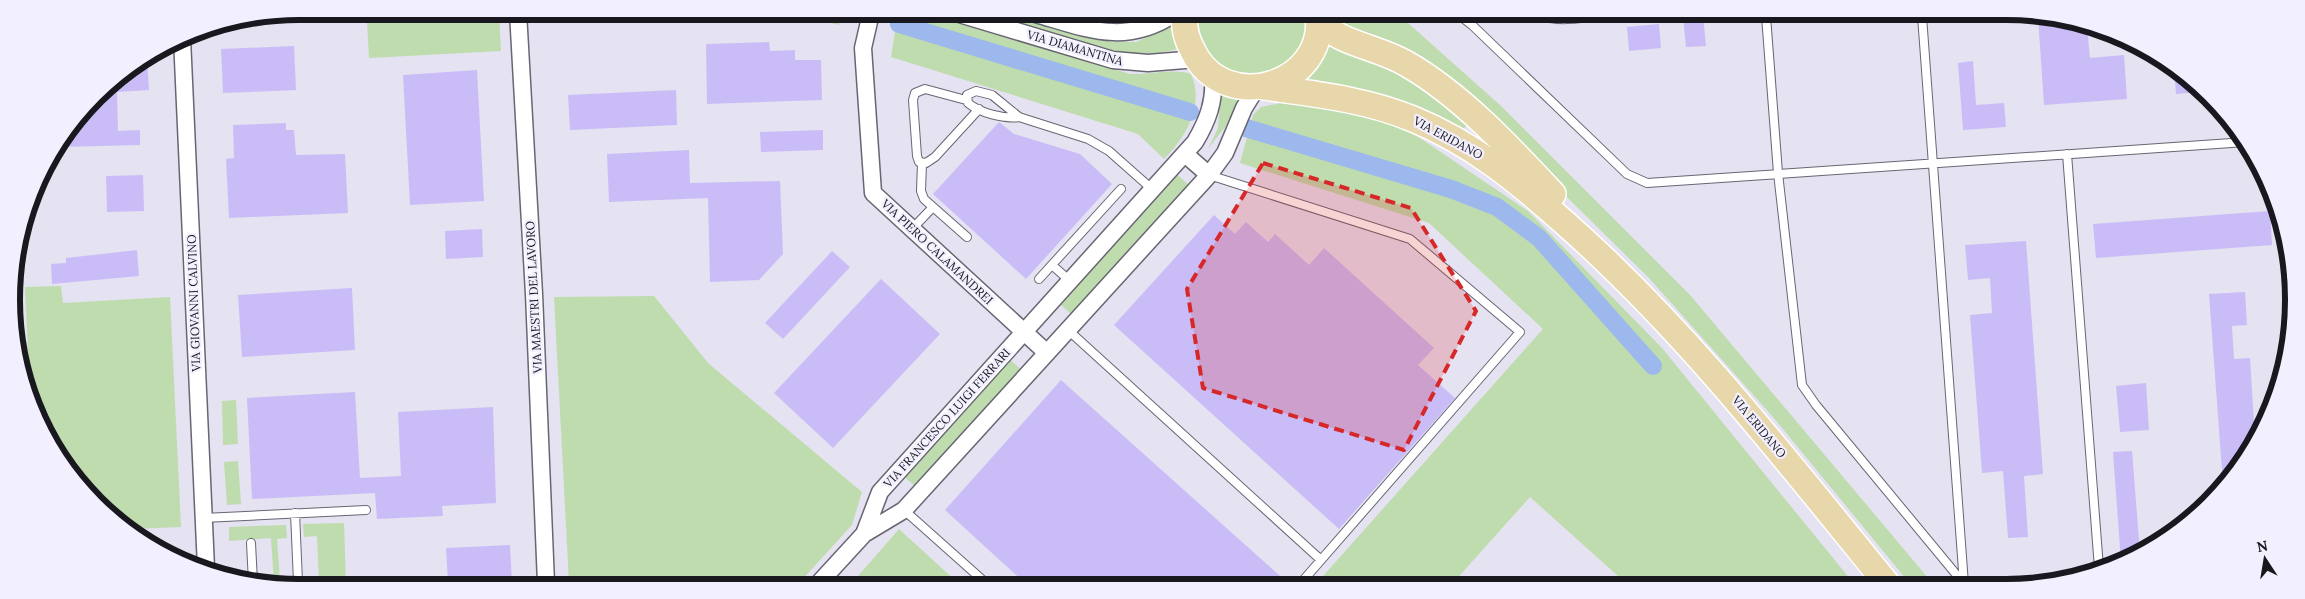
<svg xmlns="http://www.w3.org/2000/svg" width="2305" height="599" viewBox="0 0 2305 599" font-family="Lora,serif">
<rect width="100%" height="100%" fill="#e5e2f1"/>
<path fill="#bfdcae" d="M 792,13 L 843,13 L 839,25 Z
M 898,13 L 929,13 L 1130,74 C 1151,75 1171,68 1191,74 C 1205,104 1186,138 1164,159 L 1138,134 L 891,57 Z
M 984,13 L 1012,13 L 1111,42 L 1136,42 L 1173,26 L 1178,49 L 1150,55 L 1109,50 Z
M 1079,14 L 1154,14 C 1128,25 1105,21 1079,14 Z
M 1190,14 L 1310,14 L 1302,51 L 1272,76 L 1233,78 L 1201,55 Z
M 1337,14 L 1399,15 L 1500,105 L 1690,295 L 1934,585 L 1911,585 L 1773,417 L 1649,278 L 1442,74 C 1429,62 1417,52 1400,46 C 1378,38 1349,39 1337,14 Z
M 499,15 L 501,51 L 369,58 L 367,21 Z
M 1326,43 C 1352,61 1381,57 1406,72 C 1426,85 1449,109 1468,125 L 1460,131 L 1284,85 C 1301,73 1323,64 1326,43 Z
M 1220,92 L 1240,99 L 1225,127 L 1208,149 L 1218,128 Z
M 1281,103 L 1324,107 L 1382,120 L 1414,134 L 1528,211 L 1662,348 L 1855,585 L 1628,585 L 1530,497 L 1452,584 L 1316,584 L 1543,329 L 1429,223 L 1240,163 L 1253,115 L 1261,107 Z
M 1173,171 L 1191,187 L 1074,317 L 1057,301 Z
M 61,286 L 63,303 L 170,297 L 181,527 L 133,529 L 71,475 L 30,399 L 25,287 Z
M 654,296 L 709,364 L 862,492 L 852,525 L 799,583 L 569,583 L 554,297 Z
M 1007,357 L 1023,371 L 917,488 L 901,474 Z
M 236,400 L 238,444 L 223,445 L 222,401 Z
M 238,461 L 241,504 L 227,505 L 224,462 Z
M 344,523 L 346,582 L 319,582 L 317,536 L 304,537 L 303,524 Z
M 286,525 L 287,538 L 277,539 L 280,582 L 274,582 L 271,538 L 229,541 L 229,527 Z
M 899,529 L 958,583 L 852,583 Z"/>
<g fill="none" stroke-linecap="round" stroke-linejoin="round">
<path stroke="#9db8ed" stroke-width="18" d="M 899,24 L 1190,112
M 1246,128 L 1451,189 L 1497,207 L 1539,238 L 1653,366"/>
</g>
<path fill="#cabdf7" d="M 1683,16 L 1703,16 L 1706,46 L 1686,47 Z
M 2038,17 L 2061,17 L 2087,27 L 2090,58 L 2124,55 L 2127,99 L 2044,105 Z
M 1659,24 L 1661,48 L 1629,51 L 1627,27 Z
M 769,42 L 770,51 L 795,50 L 795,60 L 821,60 L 822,100 L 707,104 L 706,44 Z
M 294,46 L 296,90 L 223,93 L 221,49 Z
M 147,59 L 149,90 L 117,92 L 118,131 L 140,130 L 140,145 L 60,147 L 109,83 Z
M 1973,61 L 1976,105 L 2004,103 L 2006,127 L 1963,130 L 1958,63 Z
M 2174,68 L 2198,92 L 2176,94 Z
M 477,70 L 484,201 L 410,205 L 403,75 Z
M 676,90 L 677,125 L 570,130 L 568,95 Z
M 999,122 L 1014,134 L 1080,154 L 1112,184 L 1026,279 L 933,194 Z
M 286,123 L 286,130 L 294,130 L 296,155 L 345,154 L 348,213 L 229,218 L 226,159 L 234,158 L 233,125 Z
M 823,130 L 823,150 L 761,152 L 760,132 Z
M 689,150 L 690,183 L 780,181 L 783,254 L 759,280 L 710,282 L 708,198 L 609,202 L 607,154 Z
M 143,175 L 144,211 L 107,212 L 106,176 Z
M 2270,211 L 2272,245 L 2096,258 L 2093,224 Z
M 1214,215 L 1235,234 L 1246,222 L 1268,242 L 1275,234 L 1309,265 L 1324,248 L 1434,348 L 1418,365 L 1455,398 L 1339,529 L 1114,325 Z
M 482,229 L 483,257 L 446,259 L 445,231 Z
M 2026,241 L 2043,474 L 2024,476 L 2028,537 L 2008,538 L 2003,471 L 1982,473 L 1970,315 L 1992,313 L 1990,278 L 1968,280 L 1965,245 Z
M 137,250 L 139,276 L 52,284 L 51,264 L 66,263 L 66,258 Z
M 832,251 L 850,267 L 783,339 L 765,323 Z
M 881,279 L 940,334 L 833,448 L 774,393 Z
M 352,288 L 355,350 L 242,357 L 238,295 Z
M 2245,292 L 2247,325 L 2232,326 L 2234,359 L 2250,358 L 2255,439 L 2223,484 L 2209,294 Z
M 1061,380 L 1289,584 L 1026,584 L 945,510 Z
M 2146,383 L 2149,430 L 2120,432 L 2116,386 Z
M 355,392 L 360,478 L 401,476 L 398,412 L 493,407 L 496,503 L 442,506 L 443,516 L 377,519 L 375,493 L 252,499 L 247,398 Z
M 2132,451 L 2140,553 L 2133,558 L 2121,562 L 2113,452 Z
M 510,545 L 512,583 L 448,583 L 446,548 Z"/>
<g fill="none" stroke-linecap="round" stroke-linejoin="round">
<g stroke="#686673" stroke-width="10">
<path id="service" d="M 1459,15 L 1472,25 L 1627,174 L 1647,183 L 2246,142
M 1537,15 C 1554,21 1578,20 1595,15
M 1766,16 L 1778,173 L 1802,385 L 1816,405 L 1965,585
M 1922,16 L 1964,584
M 966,100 L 925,89 L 915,93 L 913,100 L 917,156 L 919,162 L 926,163 L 935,157 L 979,109
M 1019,117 C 1003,119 980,113 968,103 L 967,95 L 976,91 L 992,95 L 1019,117 L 1088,139 L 1109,151 L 1153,190
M 2067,154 L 2099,568
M 922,163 L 921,191 L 924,199 L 967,237
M 1209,175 L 1410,239 L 1520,332 L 1300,584
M 912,229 L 933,207
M 1052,265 L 1070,281
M 1039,279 L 1121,189
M 1068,330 L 1321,560
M 904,510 L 987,584
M 295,513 L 298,582
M 203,518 L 366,510
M 251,543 L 253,582"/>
</g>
<g stroke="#686673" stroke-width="19">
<path id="minor" d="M 518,12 L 534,294 L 546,583
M 871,13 L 863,48 L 873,193 L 1047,353
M 956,13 L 1113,60 L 1148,63 L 1197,59
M 1036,14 C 1088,29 1125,46 1174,14
M 182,38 L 206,568
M 1185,154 L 1209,175
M 864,534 L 880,492 L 1195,142 C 1208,120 1215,101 1213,76
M 819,583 L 864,534 L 904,510 L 1209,175 L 1225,153 L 1244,108 L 1257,87"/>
</g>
<g stroke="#fff" stroke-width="28">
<path id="primary" d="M 1185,14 C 1183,27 1187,40 1193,51 C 1224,116 1328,86 1318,14
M 1318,21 C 1342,45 1379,47 1407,64 C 1461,95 1511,149 1553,194
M 1264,87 C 1314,94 1365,99 1413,119 C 1472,143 1519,182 1566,224 C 1687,331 1786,460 1888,585"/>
</g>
<use href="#service" stroke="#fff" stroke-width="8"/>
<use href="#minor" stroke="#fff" stroke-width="16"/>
<use href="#primary" stroke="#e7d7ab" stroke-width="25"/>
</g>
<path fill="#d62828" fill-opacity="0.2" stroke="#d62828" stroke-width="4" stroke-dasharray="10 6" stroke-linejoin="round" d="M 1263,163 L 1411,208 L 1476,311 L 1404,450 L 1203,388 L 1187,289 Z"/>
<g text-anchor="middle" stroke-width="4.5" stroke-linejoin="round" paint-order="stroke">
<g font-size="12" fill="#19181e" stroke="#f2efff">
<text transform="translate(1075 48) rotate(16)" y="4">VIA DIAMANTINA</text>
<text transform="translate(1448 138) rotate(28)" y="4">VIA ERIDANO</text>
<text transform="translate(937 252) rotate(43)" y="4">VIA PIERO CALAMANDREI</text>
<text transform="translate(534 297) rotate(-93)" y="4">VIA MAESTRI DEL LAVORO</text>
<text transform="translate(194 303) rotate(-92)" y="4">VIA GIOVANNI CALVINO</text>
<text transform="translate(947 418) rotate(-48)" y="4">VIA FRANCESCO LUIGI FERRARI</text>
<text transform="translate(1759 427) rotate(50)" y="4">VIA ERIDANO</text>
</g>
</g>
<path d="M0 0H2305V599H0ZM299 20H2006A279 279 0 0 1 2285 299V300A279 279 0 0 1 2006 579H299A279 279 0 0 1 20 300V299A279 279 0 0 1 299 20Z" fill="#f2efff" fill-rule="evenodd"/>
<path fill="none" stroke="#19181e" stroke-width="6" d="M299 20H2006A279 279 0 0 1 2285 299V300A279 279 0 0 1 2006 579H299A279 279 0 0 1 20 300V299A279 279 0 0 1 299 20Z"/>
<g transform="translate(2265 559) rotate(348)" stroke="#f2efff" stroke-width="4" paint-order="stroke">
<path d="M0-4L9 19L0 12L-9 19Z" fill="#19181e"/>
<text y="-8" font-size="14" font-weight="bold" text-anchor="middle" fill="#19181e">N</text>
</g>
</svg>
